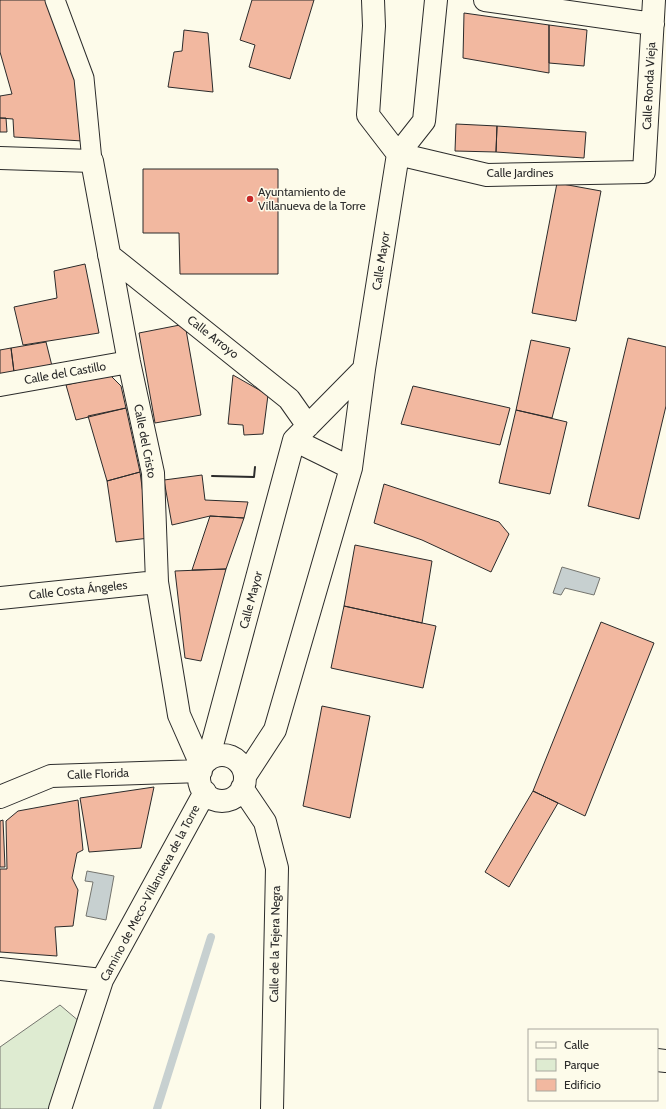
<svg xmlns="http://www.w3.org/2000/svg" width="666" height="1109" viewBox="0 0 666 1109" font-family="Cabin,sans-serif">
<rect width="100%" height="100%" fill="#fdfbea"/>
<path fill="#deebd1" stroke="#74746e" d="M 60,1005 L 87,1028 L 54,1109 L 0,1109 L 0,1047 Z"/>
<path fill="#c7d0d0" stroke="#74746e" d="M 562,567 L 600,578 L 594,595 L 565,588 L 561,595 L 553,593 Z
M 87,871 L 114,876 L 106,920 L 86,916 L 93,882 L 85,881 Z"/>
<g fill="none" stroke-linecap="round" stroke-linejoin="round">
<path stroke="#c7d0d0" stroke-width="8" d="M 157,1109 L 211,937"/>
</g>
<path fill="#f2b8a0" stroke="#2b2b2b" d="M 0,0 L 48,0 L 76,77 L 83,141 L 14,137 L 13,119 L 0,118 L 0,96 L 12,94 L 0,52 Z
M 252,0 L 314,0 L 290,79 L 249,67 L 255,45 L 240,40 Z
M 464,13 L 549,25 L 549,73 L 463,58 Z
M 549,25 L 587,30 L 584,66 L 549,63 Z
M 184,30 L 208,33 L 213,92 L 168,87 L 174,52 L 182,51 Z
M 0,118 L 6,118 L 7,132 L 0,132 Z
M 456,124 L 497,126 L 496,152 L 455,151 Z
M 497,126 L 586,132 L 584,158 L 496,152 Z
M 143,169 L 278,169 L 278,274 L 180,274 L 179,233 L 143,233 Z
M 557,183 L 601,191 L 576,321 L 532,313 Z
M 85,264 L 99,333 L 23,345 L 14,307 L 57,298 L 54,271 Z
M 185,324 L 201,415 L 155,423 L 139,333 Z
M 628,338 L 666,347 L 666,406 L 639,519 L 588,506 Z
M 531,340 L 570,348 L 552,418 L 516,410 Z
M 46,342 L 52,366 L 14,372 L 11,348 Z
M 11,348 L 14,372 L 0,379 L 0,350 Z
M 110,375 L 121,386 L 126,408 L 76,420 L 66,385 Z
M 233,375 L 268,395 L 263,434 L 244,435 L 243,425 L 228,424 Z
M 413,386 L 510,408 L 500,445 L 401,424 Z
M 126,408 L 140,472 L 107,481 L 88,416 Z
M 516,410 L 567,422 L 550,494 L 499,483 Z
M 140,472 L 149,538 L 116,542 L 107,481 Z
M 202,475 L 205,500 L 248,502 L 244,518 L 210,516 L 172,525 L 164,480 Z
M 384,484 L 499,522 L 509,534 L 491,572 L 422,540 L 374,523 Z
M 210,516 L 244,518 L 226,569 L 192,570 Z
M 355,545 L 432,561 L 422,623 L 344,606 Z
M 226,569 L 201,661 L 185,658 L 175,571 Z
M 344,606 L 436,626 L 423,688 L 331,668 Z
M 601,622 L 654,643 L 585,816 L 533,791 Z
M 322,706 L 370,716 L 350,818 L 303,806 Z
M 154,787 L 141,848 L 89,852 L 80,798 Z
M 533,791 L 558,803 L 509,887 L 485,872 Z
M 78,800 L 83,850 L 77,853 L 72,878 L 78,890 L 73,926 L 55,927 L 57,956 L 0,952 L 0,869 L 7,869 L 6,821 L 18,811 Z
M 3,820 L 5,867 L 0,867 L 0,821 Z"/>
<g fill="none" stroke-linecap="round" stroke-linejoin="round">
<g stroke="#2b2b2b" stroke-width="21">
<path id="pedestrian" d="M 55,0 L 84,78 L 92,161"/>
</g>
<g stroke="#2b2b2b" stroke-width="24">
<path id="minor" d="M 373,0 L 374,26 L 368,115 L 398,154
M 485,0 L 653,24
M 398,154 L 487,175 L 644,172 L 654,0
M 0,158 L 92,161 L 129,362 L 153,473 L 157,582 L 179,715 L 202,767
M 109,255 L 289,399 L 308,426
M 0,385 L 129,362
M 294,440 L 351,468
M 0,598 L 157,582
M199 778a23 23 0 1 1 46 0a23 23 0 1 1-46 0Z
M 208,760 L 294,440 L 364,369
M 245,776 L 275,730 L 351,468 L 364,369 L 398,154 L 424,121 L 436,0
M 242,788 L 265,822 L 277,868 L 272,1109
M 0,797 L 51,776 L 201,771
M 0,969 L 102,980
M 657,1060 L 666,1061
M 60,1109 L 102,980 L 205,792"/>
</g>
<use href="#pedestrian" stroke="#fdfbea" stroke-width="19"/>
<use href="#minor" stroke="#fdfbea" stroke-width="22"/>
<path stroke="#2b2b2b" stroke-width="2" d="M 212,476 L 254,477 L 255,467"/>
</g>
<circle fill="#c62828" stroke="#fdfbea" stroke-width="1.5" cx="250" cy="199" r="4"/>
<g text-anchor="middle" stroke-width="3" stroke-linejoin="round" paint-order="stroke">
<g font-size="12" fill="#2b2b2b" stroke="#fdfbea">
<text transform="translate(649 86) rotate(-87)" y="4">Calle Ronda Vieja</text>
<text x="520" y="177">Calle Jardines</text>
<text transform="translate(381 261) rotate(-81)" y="4">Calle Mayor</text>
<text transform="translate(213 337) rotate(38)" y="4">Calle Arroyo</text>
<text transform="translate(65 373) rotate(-10)" y="4">Calle del Castillo</text>
<text transform="translate(145 441) rotate(79)" y="4">Calle del Cristo</text>
<text transform="translate(78 590) rotate(-6)" y="4">Calle Costa Ángeles</text>
<text transform="translate(251 600) rotate(-75)" y="4">Calle Mayor</text>
<text transform="translate(98 774) rotate(-2)" y="4">Calle Florida</text>
<text transform="translate(150 893) rotate(-62)" y="4">Camino de Meco-Villanueva de la Torre</text>
<text transform="translate(275 944) rotate(-89)" y="4">Calle de la Tejera Negra</text>
</g>
<g font-size="12" fill="#2b2b2b" stroke="#fdfbea" text-anchor="start">
<text x="258" y="196">Ayuntamiento de<tspan x="258" dy="14">Villanueva de la Torre</tspan></text>
</g>
</g>
<rect x="528" y="1029" width="130" height="72" fill="#fdfbea" stroke="#a9a89e"/>
<rect x="536" y="1042" width="20" height="6" fill="#fdfbea" stroke="#a9a89e"/>
<text x="564" y="1049" font-size="12" fill="#2b2b2b">Calle</text>
<rect x="536" y="1059" width="20" height="12" fill="#deebd1" stroke="#a9a89e"/>
<text x="564" y="1069" font-size="12" fill="#2b2b2b">Parque</text>
<rect x="536" y="1079" width="20" height="12" fill="#f2b8a0" stroke="#a9a89e"/>
<text x="564" y="1089" font-size="12" fill="#2b2b2b">Edificio</text>
</svg>
